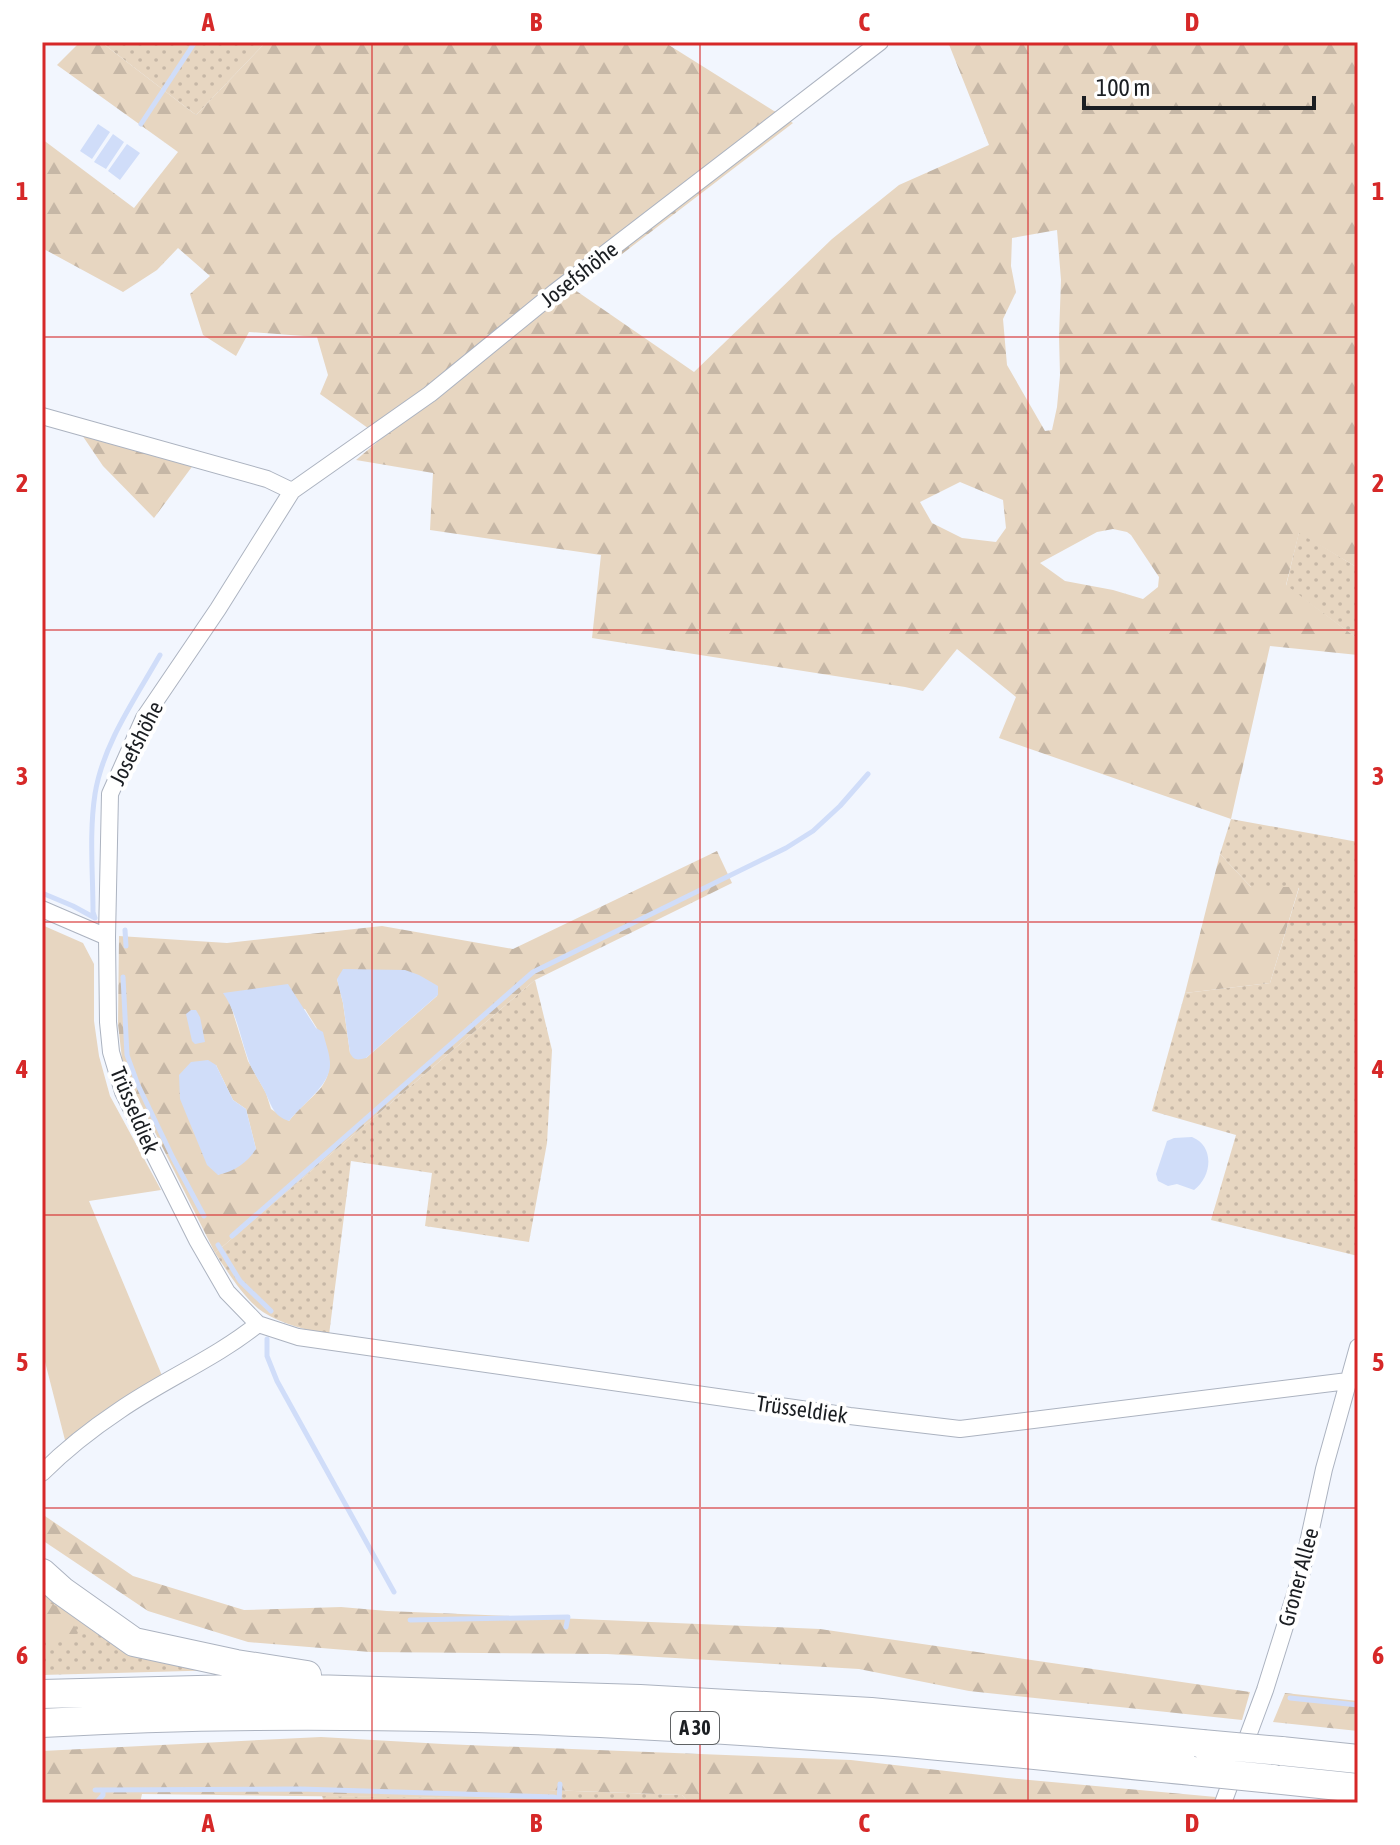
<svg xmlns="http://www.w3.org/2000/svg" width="1400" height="1845" viewBox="0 0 1400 1845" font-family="'Asap Condensed',sans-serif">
<defs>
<pattern id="grass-dots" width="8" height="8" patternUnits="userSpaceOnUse" patternTransform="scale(2)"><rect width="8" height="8" fill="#e7d6c1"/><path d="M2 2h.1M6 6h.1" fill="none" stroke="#c6b7a6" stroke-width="1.8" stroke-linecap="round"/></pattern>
<pattern id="forest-firs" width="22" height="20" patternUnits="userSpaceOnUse" patternTransform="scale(2)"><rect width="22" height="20" fill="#e7d6c1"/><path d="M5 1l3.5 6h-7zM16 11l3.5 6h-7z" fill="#c6b7a6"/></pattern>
</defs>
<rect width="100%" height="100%" fill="#f2f6fe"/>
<path fill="url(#grass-dots)" d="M 101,42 L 266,42 L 196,115 Z
M 1299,532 L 1358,568 L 1358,639 L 1286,586 Z
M 1231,819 L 1358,842 L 1358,1256 L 1211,1220 L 1236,1135 L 1152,1111 L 1185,993 L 1270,983 L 1299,888 L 1251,887 L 1220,854 Z
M 535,980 L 552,1050 L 547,1143 L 529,1242 L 425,1226 L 432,1173 L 351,1161 L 329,1335 C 308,1330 281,1324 263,1312 C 244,1299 228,1272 215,1253 Z
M 42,1585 L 224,1670 L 42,1675 Z
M 548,1790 L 682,1795 L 689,1803 L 324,1803 L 322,1796 L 547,1799 Z"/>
<path fill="url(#forest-firs)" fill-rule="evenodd" d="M 80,42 L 101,42 L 196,115 L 266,42 L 664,42 L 793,123 L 575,290 L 694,372 L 832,239 L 899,185 L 989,145 L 948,42 L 1358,42 L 1358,568 L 1299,533 L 1286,585 L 1358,639 L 1358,655 L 1270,646 L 1231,819 L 999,738 L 1016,697 L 957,649 L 923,691 L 905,687 L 592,638 L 601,555 L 430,530 L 433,473 L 356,460 L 382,438 L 320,394 L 328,375 L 317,337 L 249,332 L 236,356 L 203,335 L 190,294 L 210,276 L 178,248 L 157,270 L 123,292 L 42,248 L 42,139 L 134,208 L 178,152 L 57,65 ZM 1057,230 L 1061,280 L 1059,336 L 1060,375 L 1057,407 L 1052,430 L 1045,431 L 1007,365 L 1003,319 L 1016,292 L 1011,266 L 1012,238 ZM 960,482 L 1003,500 L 1006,528 L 996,542 L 962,538 L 932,523 L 920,502 ZM 1113,529 L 1127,532 L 1131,535 L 1159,577 L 1158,587 L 1143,599 L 1113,590 L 1065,581 L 1040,563 L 1097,532 Z
M 82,435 L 194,464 L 154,518 L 103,466 Z
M 717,851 L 732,883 L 535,980 L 215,1253 L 134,1090 L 122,1059 L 118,1024 L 119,936 L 227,943 L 382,926 L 513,949 ZM 337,979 L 437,996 L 366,1058 L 350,1053 L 343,1003 ZM 230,1003 L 305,1009 C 320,1034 342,1061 320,1089 C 310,1100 298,1109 289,1121 L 271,1109 L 266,1093 L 248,1061 ZM 216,1065 L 233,1100 L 246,1109 L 256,1149 L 218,1175 Z
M 1220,854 L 1251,887 L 1299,887 L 1270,983 L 1185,993 Z
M 42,1514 L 133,1576 L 244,1610 L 341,1607 L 387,1611 L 820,1629 L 1250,1692 L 1242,1720 L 969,1691 L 859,1669 L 607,1654 L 370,1652 L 248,1642 L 148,1611 L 42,1540 Z
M 42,1600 L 66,1610 L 78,1633 L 69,1642 L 42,1639 Z
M 1285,1693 L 1358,1701 L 1358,1731 L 1273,1722 Z
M 321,1737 L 443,1744 L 851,1760 L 1007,1778 L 1216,1797 L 1213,1803 L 689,1803 L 682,1795 L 548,1790 L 548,1799 L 142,1794 L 140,1803 L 42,1803 L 42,1751 Z"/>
<path fill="#e7d6c1" d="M 42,925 L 83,943 L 94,964 L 94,1021 L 99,1056 L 110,1096 L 161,1190 L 89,1201 L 163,1378 L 66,1444 L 42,1350 Z"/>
<path fill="#d0ddf9" d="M 98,124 L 110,132 L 92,159 L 80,151 Z
M 113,134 L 124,142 L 106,169 L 94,162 Z
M 127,144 L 140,153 L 120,180 L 108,171 Z
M 343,969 L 405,970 L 419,975 L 438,986 L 438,995 L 366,1058 C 358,1060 354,1061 350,1053 L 343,1003 L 337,979 Z
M 288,984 L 316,1028 L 323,1032 C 325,1042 330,1054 330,1064 C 331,1085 301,1105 289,1121 C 274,1116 272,1107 266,1094 C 261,1082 252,1072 248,1059 C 240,1037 237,1013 223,993 Z
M 191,1010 L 196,1010 L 200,1017 L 205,1042 L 195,1044 L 192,1041 L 186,1014 Z
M 208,1060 L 216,1065 L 233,1100 L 246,1109 L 256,1149 C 247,1163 235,1171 218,1175 L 207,1165 L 180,1099 L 179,1075 L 191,1062 Z
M 1192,1137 C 1215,1146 1212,1177 1194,1190 L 1177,1184 L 1168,1186 L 1158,1181 L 1156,1174 L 1167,1141 L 1174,1138 Z"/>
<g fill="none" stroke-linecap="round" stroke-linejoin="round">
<path stroke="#d0ddf9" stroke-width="5" d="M 141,124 L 195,42
M 42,893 L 73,906 L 95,918
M 95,918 L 93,912 C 93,873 89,833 95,794 C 103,744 135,699 160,655
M 125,930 L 126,946
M 123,977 L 127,1055 L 138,1085 L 173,1158 L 204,1216
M 232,1236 L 533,972 L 786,848 L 813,831 L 840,806 L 868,774
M 218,1245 L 240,1281 L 271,1311
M 267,1339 L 267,1356 L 277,1381 L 394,1592
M 410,1620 L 568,1617 L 566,1627
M 1290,1698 L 1358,1705
M 560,1784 L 559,1801 L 561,1803
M 95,1790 L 300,1789 L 554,1797 L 559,1799
M 96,1803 L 103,1795 L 103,1791"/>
<g stroke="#acb3c0" stroke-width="18">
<path id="minor" d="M 880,42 L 555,292 L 430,394 L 292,491 L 218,609 L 144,718 L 110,794 L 107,937 L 108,1022 L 111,1052 L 123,1092 L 197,1240 L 227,1292 L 258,1324 L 298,1337 L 850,1416 L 960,1429 L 1348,1381
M 42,416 L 267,479 L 292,491
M 42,909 L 107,937
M 42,1473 C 65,1450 93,1428 120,1410 C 165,1379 216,1358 258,1324
M 1223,1803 L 1265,1690 L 1301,1575 L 1324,1469 L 1358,1347"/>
</g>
<g stroke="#acb3c0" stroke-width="30">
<path id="motorway" d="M 42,1573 L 62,1591 L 134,1642 L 236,1664 L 307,1675
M 42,1694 L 279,1688 L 640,1699 L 871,1712 L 1202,1744
M 42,1723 C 317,1707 594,1719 869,1740 C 977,1748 1085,1761 1193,1771
M 1281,1751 L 1358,1759
M 1273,1779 L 1358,1788"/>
</g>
<use href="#minor" stroke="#fff" stroke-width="16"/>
<use href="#motorway" stroke="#fff" stroke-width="28"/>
<g stroke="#acb3c0" stroke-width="30" stroke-linecap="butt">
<path id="motorway-bridge" d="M 1202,1744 L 1281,1751
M 1193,1771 L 1273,1779"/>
</g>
<use href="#motorway-bridge" stroke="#fff" stroke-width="28"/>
</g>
<path fill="none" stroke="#d62828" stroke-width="2" stroke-opacity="0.55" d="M 372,42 L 372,1803M 700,42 L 700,1803M 1028,42 L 1028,1803M 42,337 L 1358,337M 42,630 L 1358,630M 42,922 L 1358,922M 42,1215 L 1358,1215M 42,1508 L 1358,1508"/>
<g text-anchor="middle" stroke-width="8" stroke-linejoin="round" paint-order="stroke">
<rect fill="#fff" stroke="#5f6264" stroke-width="2" x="671" y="1712" width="48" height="32" rx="6"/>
<g font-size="20" font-weight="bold" fill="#1b1e22">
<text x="695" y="1735">A 30</text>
</g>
<g font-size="22" fill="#1b1e22" stroke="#fff">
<text transform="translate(579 274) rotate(-38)" y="8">Josefshöhe</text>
<text transform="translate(136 743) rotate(-63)" y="8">Josefshöhe</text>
<text transform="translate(135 1110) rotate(67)" y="8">Trüsseldiek</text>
<text transform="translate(802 1409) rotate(8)" y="8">Trüsseldiek</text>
<text transform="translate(1298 1577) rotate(-75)" y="8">Groner Allee</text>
</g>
</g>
<rect width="1400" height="1845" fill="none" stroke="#ffffff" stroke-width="88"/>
<path d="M1084 96v12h230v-12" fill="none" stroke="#1b1e22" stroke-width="4"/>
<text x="1096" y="96" font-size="24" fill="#1b1e22" stroke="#ffffff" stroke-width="6" paint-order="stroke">100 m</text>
<rect x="44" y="44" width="1312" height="1757" fill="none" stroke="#d62828" stroke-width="3"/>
<g font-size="26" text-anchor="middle" font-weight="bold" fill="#d62828">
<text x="208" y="31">A</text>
<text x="536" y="31">B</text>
<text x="864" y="31">C</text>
<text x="1192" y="31">D</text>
<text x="22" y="200">1</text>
<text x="1378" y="200">1</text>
<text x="22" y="492">2</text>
<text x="1378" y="492">2</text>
<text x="22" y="785">3</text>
<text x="1378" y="785">3</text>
<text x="22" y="1078">4</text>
<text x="1378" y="1078">4</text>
<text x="22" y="1371">5</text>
<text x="1378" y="1371">5</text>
<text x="22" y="1664">6</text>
<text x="1378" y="1664">6</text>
<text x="208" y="1832">A</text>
<text x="536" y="1832">B</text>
<text x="864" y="1832">C</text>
<text x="1192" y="1832">D</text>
</g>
</svg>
